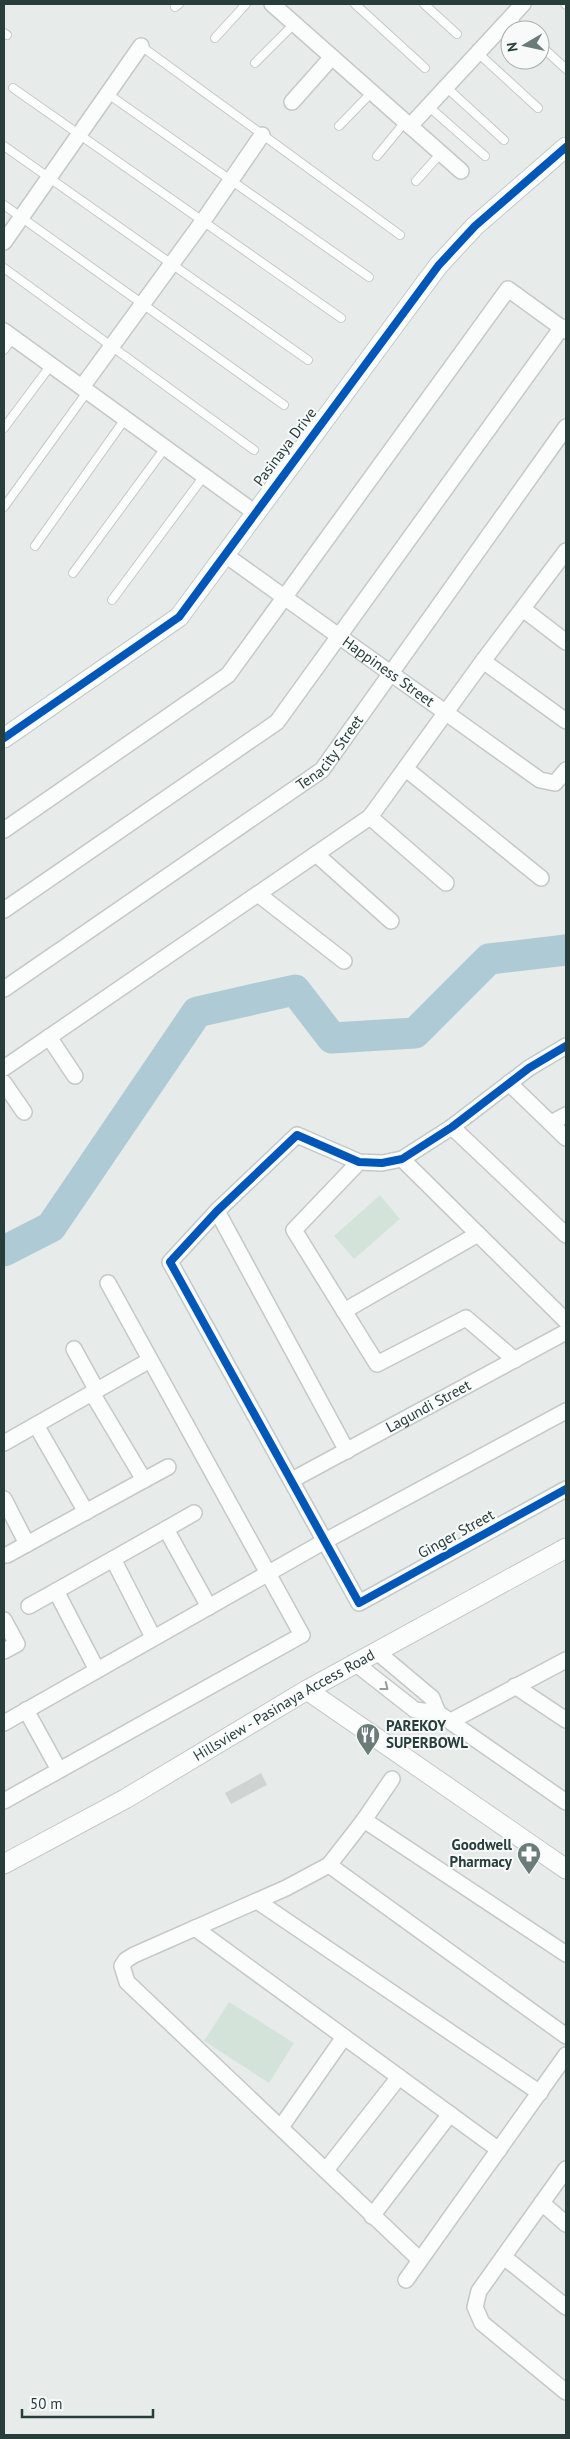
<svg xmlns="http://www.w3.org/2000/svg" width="570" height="2439" viewBox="0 0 570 2439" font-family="'PT Sans',sans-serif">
<rect width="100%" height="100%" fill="#e7ecea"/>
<path fill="#d3e3da" d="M 380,1195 L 400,1219 L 354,1259 L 334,1236 Z
M 229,2002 L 294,2043 L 269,2083 L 204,2041 Z"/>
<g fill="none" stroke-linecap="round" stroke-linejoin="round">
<path stroke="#aecad5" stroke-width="31" d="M 4,1251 L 51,1227 L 197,1012 L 295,990 L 332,1038 L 415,1033 L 489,959 L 566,950"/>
</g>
<path fill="#cfd3d2" d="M 261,1773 L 267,1785 L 231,1804 L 225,1793 Z"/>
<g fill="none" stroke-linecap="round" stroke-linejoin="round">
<g stroke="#c4c9c7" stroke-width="10">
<path id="service" d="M 355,4 L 425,68
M 424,4 L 457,34
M 565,4 L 566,5
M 175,7 L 179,4
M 510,18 L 523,30
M 4,33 L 7,35
M 215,38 L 246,4
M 540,45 L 566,69
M 141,46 L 400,235
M 478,53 L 538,108
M 255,63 L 294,24
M 446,87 L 504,140
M 13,88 L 341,318
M 108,94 L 369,277
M 428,106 L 485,156
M 339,126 L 372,92
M 4,146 L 308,360
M 377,156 L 405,122
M 416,181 L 441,153
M 4,205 L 284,405
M 4,268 L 254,450
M 4,350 L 13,337
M 4,428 L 51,365
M 4,507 L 87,392
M 35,546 L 125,419
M 73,573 L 165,448
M 112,600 L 204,476"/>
</g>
<g stroke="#c4c9c7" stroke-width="18">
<g id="minor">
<path d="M 272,4 L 461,171"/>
<path d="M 292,102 L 332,57"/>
<path d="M 410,126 L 523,4"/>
<path d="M 4,242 L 141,46"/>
<path d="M 4,331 L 254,512"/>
<path d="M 82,387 L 203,221 L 262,135"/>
<path id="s1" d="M 224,554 L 540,780 L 555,783 L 566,770"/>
<path d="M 523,609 L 566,642"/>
<path d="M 483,661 L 566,721"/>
<path d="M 406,769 L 541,878"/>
<path d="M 370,817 L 446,883"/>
<path d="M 4,830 L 228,675 L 508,289 L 566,331"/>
<path d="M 316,854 L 391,921"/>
<path d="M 258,894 L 344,961"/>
<path d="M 4,910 L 277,722 L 562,327"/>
<path id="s2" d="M 4,989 L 322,770 L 566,427"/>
<path d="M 49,1037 L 75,1076"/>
<path d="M 566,1046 L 529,1068 L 452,1127 L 402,1159 L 382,1163 L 359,1162 L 297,1135 L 217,1211 L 170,1262 L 359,1603 L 566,1489"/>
<path d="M 4,1068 L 370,817 L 483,661 L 566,551"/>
<path d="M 4,1083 L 24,1112"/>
<path d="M 509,1083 L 566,1138"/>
<path d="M 551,1123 L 566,1115"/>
<path d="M 452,1127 L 566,1235"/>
<path d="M 402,1159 L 566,1321"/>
<path d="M 359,1162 L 294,1230 L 377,1364 L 466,1318 L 515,1360"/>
<path d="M 217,1211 L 347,1451"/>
<path d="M 344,1311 L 478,1234"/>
<path d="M 74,1349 L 96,1389"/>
<path d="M 36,1425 L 86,1512"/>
<path d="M 4,1443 L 150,1360"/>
<path d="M 144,1480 L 168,1467"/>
<path id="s3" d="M 292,1480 L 566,1332"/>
<path d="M 4,1499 L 27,1544 L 144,1480 L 92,1393"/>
<path d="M 166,1529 L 194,1513"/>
<path d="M 7,1555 L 27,1544"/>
<path d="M 29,1606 L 56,1591"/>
<path d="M 4,1620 L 17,1644 L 4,1651"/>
<path d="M 153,1637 L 113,1559 L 166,1529 L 209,1607"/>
<path d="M 376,1651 L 432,1698 L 438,1713"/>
<path d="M 355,1663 L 415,1710 L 438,1713 L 566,1802"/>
<path d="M 97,1670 L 56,1591 L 113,1559"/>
<path d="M 515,1686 L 566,1720"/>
<path d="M 26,1710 L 59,1770"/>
<path d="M 451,1721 L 566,1660"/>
<path d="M 4,1723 L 325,1541 L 566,1411"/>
<path d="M 392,1779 L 364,1820 L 329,1865 L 286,1888 L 134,1955 L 126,1960 L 122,1966 L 127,1982 L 419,2259"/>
<path d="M 4,1801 L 302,1635 L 108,1283"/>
<path d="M 364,1820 L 566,1954"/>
<path d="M 329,1865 L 566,2036"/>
<path d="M 257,1901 L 540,2093"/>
<path d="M 195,1928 L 499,2150"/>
<path d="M 281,2127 L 344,2037"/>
<path d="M 566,2169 L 479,2291 L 475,2307 L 482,2323 L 566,2392"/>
<path d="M 326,2170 L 399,2077"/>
<path d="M 542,2203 L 566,2224"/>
<path d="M 372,2216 L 450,2114"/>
<path d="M 504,2257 L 566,2307"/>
<path d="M 406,2280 L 566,2055"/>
</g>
</g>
<g stroke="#c4c9c7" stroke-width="21">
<g id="tertiary">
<path d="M 4,738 L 179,617 L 438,266 L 475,226 L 566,147"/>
<path d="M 307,1690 L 566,1869"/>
<path id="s4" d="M 4,1864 L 125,1799 L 307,1690 L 566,1548"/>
</g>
</g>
<use href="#service" stroke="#fbfcfc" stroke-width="8"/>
<use href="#minor" stroke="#fbfcfc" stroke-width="15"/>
<use href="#tertiary" stroke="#fbfcfc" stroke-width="19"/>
<g stroke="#f7faf9" stroke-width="11">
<path id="cycleway" d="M 4,738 L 179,617 L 438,266 L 475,226 L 566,147
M 566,1046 L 529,1068 L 452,1127 L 402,1159 L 382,1163 L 359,1162 L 297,1135 L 217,1211 L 170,1262 L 359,1603 L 566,1489"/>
</g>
<use href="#cycleway" stroke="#0057b8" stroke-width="8"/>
</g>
<defs><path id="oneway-chevron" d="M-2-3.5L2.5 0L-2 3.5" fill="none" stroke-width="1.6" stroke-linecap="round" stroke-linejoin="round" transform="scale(1.25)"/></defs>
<use stroke="#919d9c" href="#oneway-chevron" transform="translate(385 1687) rotate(38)"/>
<defs>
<g id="restaurant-pin" transform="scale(1.25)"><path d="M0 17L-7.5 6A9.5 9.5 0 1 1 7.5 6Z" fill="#6a7b78" stroke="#f7faf9"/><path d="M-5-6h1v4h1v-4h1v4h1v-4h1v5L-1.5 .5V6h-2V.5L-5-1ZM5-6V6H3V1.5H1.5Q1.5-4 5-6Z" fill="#fff"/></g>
<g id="pharmacy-pin" transform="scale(1.25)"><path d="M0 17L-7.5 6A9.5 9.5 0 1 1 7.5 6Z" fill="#6a7b78" stroke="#f7faf9"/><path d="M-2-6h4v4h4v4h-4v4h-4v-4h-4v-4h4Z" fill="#fff"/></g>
</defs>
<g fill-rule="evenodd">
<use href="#restaurant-pin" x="368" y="1735"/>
<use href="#pharmacy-pin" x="529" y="1854"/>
</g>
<g text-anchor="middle" stroke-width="4" stroke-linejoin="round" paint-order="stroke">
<g font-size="15" fill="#273e3b" stroke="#f7faf9">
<text transform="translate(285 447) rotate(-53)" y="5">Pasinaya Drive</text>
<text dy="5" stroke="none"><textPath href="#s1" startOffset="202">Happiness Street</textPath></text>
<text dy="5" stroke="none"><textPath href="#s2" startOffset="404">Tenacity Street</textPath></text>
<text dy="5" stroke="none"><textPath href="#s3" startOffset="155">Lagundi Street</textPath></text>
<text transform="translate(456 1534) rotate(-29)" y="5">Ginger Street</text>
<text dy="5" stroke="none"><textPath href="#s4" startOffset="322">Hillsview - Pasinaya Access Road</textPath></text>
</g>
<g font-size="15" font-weight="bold" fill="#273e3b" stroke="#f7faf9" text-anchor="start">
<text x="386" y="1731">PAREKOY<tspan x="386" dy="17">SUPERBOWL</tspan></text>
<text x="512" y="1850" text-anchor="end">Goodwell<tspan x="512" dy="17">Pharmacy</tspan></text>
</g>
</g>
<rect width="570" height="2439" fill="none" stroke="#273e3b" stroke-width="10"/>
<g transform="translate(525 45) rotate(261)"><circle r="24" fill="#f7faf9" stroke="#a4afad"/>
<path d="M0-4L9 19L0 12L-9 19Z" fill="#6a7b78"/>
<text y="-8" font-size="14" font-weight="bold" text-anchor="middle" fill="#273e3b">N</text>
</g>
<path d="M22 2409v8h131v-8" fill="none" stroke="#273e3b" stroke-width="2.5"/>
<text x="30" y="2409" font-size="15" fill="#273e3b" stroke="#f7faf9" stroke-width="4" paint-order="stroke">50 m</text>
</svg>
